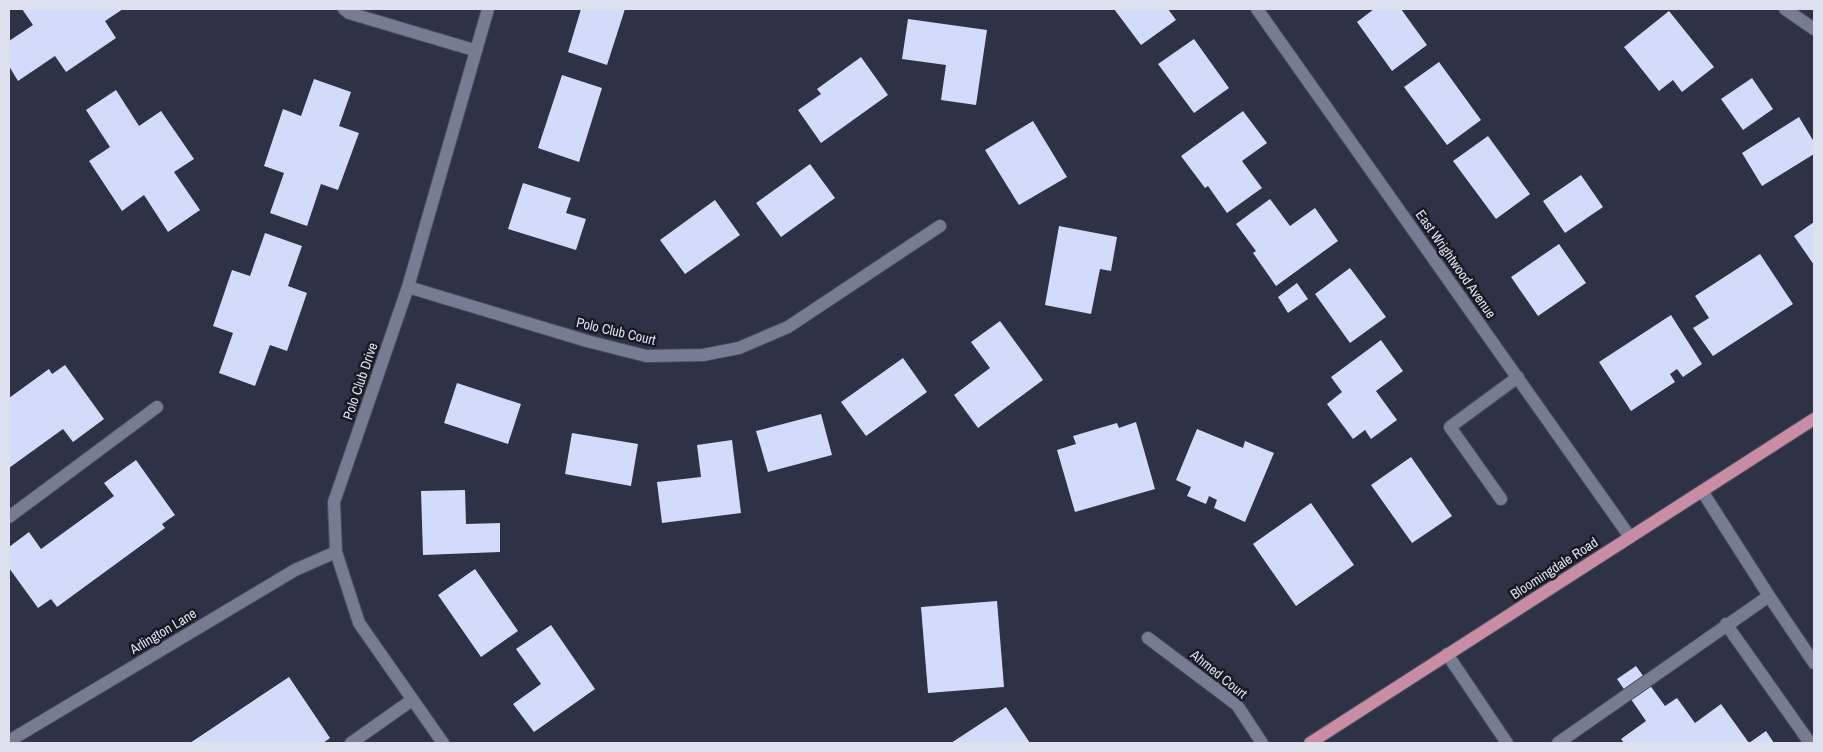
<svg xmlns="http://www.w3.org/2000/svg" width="1823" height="752" viewBox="0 0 1823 752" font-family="'Archivo Narrow',sans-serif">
<rect width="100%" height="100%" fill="#2d3245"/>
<path fill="#d3dbfa" d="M 22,9 L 123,9 L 105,21 L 116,38 L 66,72 L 55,56 L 18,81 L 9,66 L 9,41 L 33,25 Z
M 581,9 L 625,9 L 607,65 L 568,52 Z
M 1114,9 L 1168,9 L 1176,20 L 1141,45 Z
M 1374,9 L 1401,9 L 1427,45 L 1392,71 L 1357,22 Z
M 1669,11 L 1714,67 L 1682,92 L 1673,80 L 1659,91 L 1624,47 Z
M 908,19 L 987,30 L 976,105 L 941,100 L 946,65 L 902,59 Z
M 1194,39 L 1229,88 L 1194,113 L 1158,64 Z
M 861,57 L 888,95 L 821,143 L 798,110 L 821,94 L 817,89 Z
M 1439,62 L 1481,120 L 1447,145 L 1404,87 Z
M 562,75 L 602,88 L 579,162 L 538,148 Z
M 1752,78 L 1773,109 L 1743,130 L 1721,99 Z
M 314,79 L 351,92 L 339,126 L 359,133 L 338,190 L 321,184 L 307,226 L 270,213 L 284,173 L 264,166 L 283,109 L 301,116 Z
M 116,90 L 139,126 L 161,111 L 194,159 L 174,172 L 200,210 L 168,232 L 144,195 L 122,211 L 89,161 L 110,147 L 86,110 Z
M 1243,111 L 1267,143 L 1242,161 L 1262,188 L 1227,213 L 1208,186 L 1205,188 L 1181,156 Z
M 1799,117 L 1814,142 L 1814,154 L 1762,186 L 1742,153 Z
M 1033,121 L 1067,177 L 1019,205 L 985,150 Z
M 1488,136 L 1530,194 L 1496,219 L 1453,161 Z
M 810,164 L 835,198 L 781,237 L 756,203 Z
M 1581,175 L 1603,207 L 1565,233 L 1543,201 Z
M 523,183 L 571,198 L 566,213 L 586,219 L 576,250 L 508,229 Z
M 1270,199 L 1290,226 L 1315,208 L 1338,241 L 1276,286 L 1253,253 L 1256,251 L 1236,224 Z
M 715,200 L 740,235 L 685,274 L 660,240 Z
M 1814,222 L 1814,265 L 1794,236 Z
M 1059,226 L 1117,237 L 1111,271 L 1100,269 L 1091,314 L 1045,305 Z
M 265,233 L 302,246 L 288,286 L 307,293 L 287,351 L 270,345 L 255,386 L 219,373 L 233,333 L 213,326 L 232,270 L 250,276 Z
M 1559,244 L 1586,283 L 1538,316 L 1511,277 Z
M 1760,254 L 1793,304 L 1713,356 L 1693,328 L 1709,318 L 1695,296 Z
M 1350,268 L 1386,317 L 1350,343 L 1315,294 Z
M 1297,283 L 1308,299 L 1288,313 L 1278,297 Z
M 1671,315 L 1702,364 L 1683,377 L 1677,369 L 1670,374 L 1675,382 L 1631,411 L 1599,362 Z
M 1000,321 L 1043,380 L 978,428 L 954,395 L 990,368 L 971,342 Z
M 1381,340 L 1403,371 L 1376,391 L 1397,420 L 1371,439 L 1365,430 L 1353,439 L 1327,404 L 1342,392 L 1331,377 Z
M 903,358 L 927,392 L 866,436 L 841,402 Z
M 65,365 L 104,419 L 73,442 L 63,429 L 9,468 L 9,398 L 49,369 L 52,374 Z
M 457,383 L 521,404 L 508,444 L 444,423 Z
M 821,414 L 832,455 L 768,472 L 756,431 Z
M 1136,422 L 1155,489 L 1075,512 L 1057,450 L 1076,444 L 1073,436 L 1117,423 L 1119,428 Z
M 1197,429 L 1243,448 L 1245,441 L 1274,453 L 1245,522 L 1214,508 L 1217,500 L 1209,496 L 1206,504 L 1187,496 L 1191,487 L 1176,480 Z
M 572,433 L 638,444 L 631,486 L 565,474 Z
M 732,440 L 741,513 L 662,523 L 657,482 L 701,477 L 697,445 Z
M 1411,457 L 1452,516 L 1412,543 L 1371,485 Z
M 136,460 L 175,515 L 162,524 L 165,528 L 57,607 L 51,599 L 38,608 L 9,568 L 9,547 L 29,532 L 41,549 L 114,496 L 104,483 Z
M 465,490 L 466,524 L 500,523 L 500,552 L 423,555 L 421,491 Z
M 1311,503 L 1354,565 L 1296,606 L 1253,544 Z
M 475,569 L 518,631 L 481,657 L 438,595 Z
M 997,601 L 1004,687 L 928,693 L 921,607 Z
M 551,625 L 595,689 L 534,732 L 513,704 L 541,684 L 516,649 Z
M 1636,666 L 1665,706 L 1677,698 L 1695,723 L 1721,704 L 1749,743 L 1766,731 L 1774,743 L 1624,743 L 1621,739 L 1646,721 L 1617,679 Z
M 289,677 L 330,738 L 323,743 L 190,743 Z
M 1006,707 L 1030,743 L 951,743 Z"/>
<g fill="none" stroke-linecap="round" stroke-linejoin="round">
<g stroke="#494d5d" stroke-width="14">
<path id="minor" d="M 344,9 L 349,13 L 474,50
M 1257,9 L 1630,537
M 1785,9 L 1814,29
M 408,287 L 587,341 L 646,356 L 703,355 L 739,348 L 788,327 L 940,226
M 1501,499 L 1450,427 L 1518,377
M 9,517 L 157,407
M 1769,596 L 1814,663
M 1726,624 L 1810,743
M 1148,638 L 1237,705 L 1262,743
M 1447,654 L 1507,743
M 9,741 L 295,570 L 336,552
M 351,743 L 412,700
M 443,743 L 359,623 L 336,552 L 334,502 L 408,287 L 488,9
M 1558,743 L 1769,596 L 1702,491"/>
</g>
<g stroke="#494d5d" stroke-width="14">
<path id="major" d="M 1310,743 L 1814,419"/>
</g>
<use href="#minor" stroke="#767c92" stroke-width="12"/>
<use href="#major" stroke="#c88ca5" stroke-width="12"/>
</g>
<g text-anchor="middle" stroke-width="5" stroke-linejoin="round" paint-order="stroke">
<g font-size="14" fill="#dde0ed" stroke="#181a23">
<text transform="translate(1456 264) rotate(55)" y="5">East Wrightwood Avenue</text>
<text transform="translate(616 331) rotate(13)" y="5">Polo Club Court</text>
<text transform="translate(360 381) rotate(-71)" y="5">Polo Club Drive</text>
<text transform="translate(1554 568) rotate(-33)" y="5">Bloomingdale Road</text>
<text transform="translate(163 631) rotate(-31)" y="5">Arlington Lane</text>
<text transform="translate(1219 674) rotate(39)" y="5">Ahmed Court</text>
</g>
</g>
<rect width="1823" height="752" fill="none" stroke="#dde0ed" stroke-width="20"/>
</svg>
